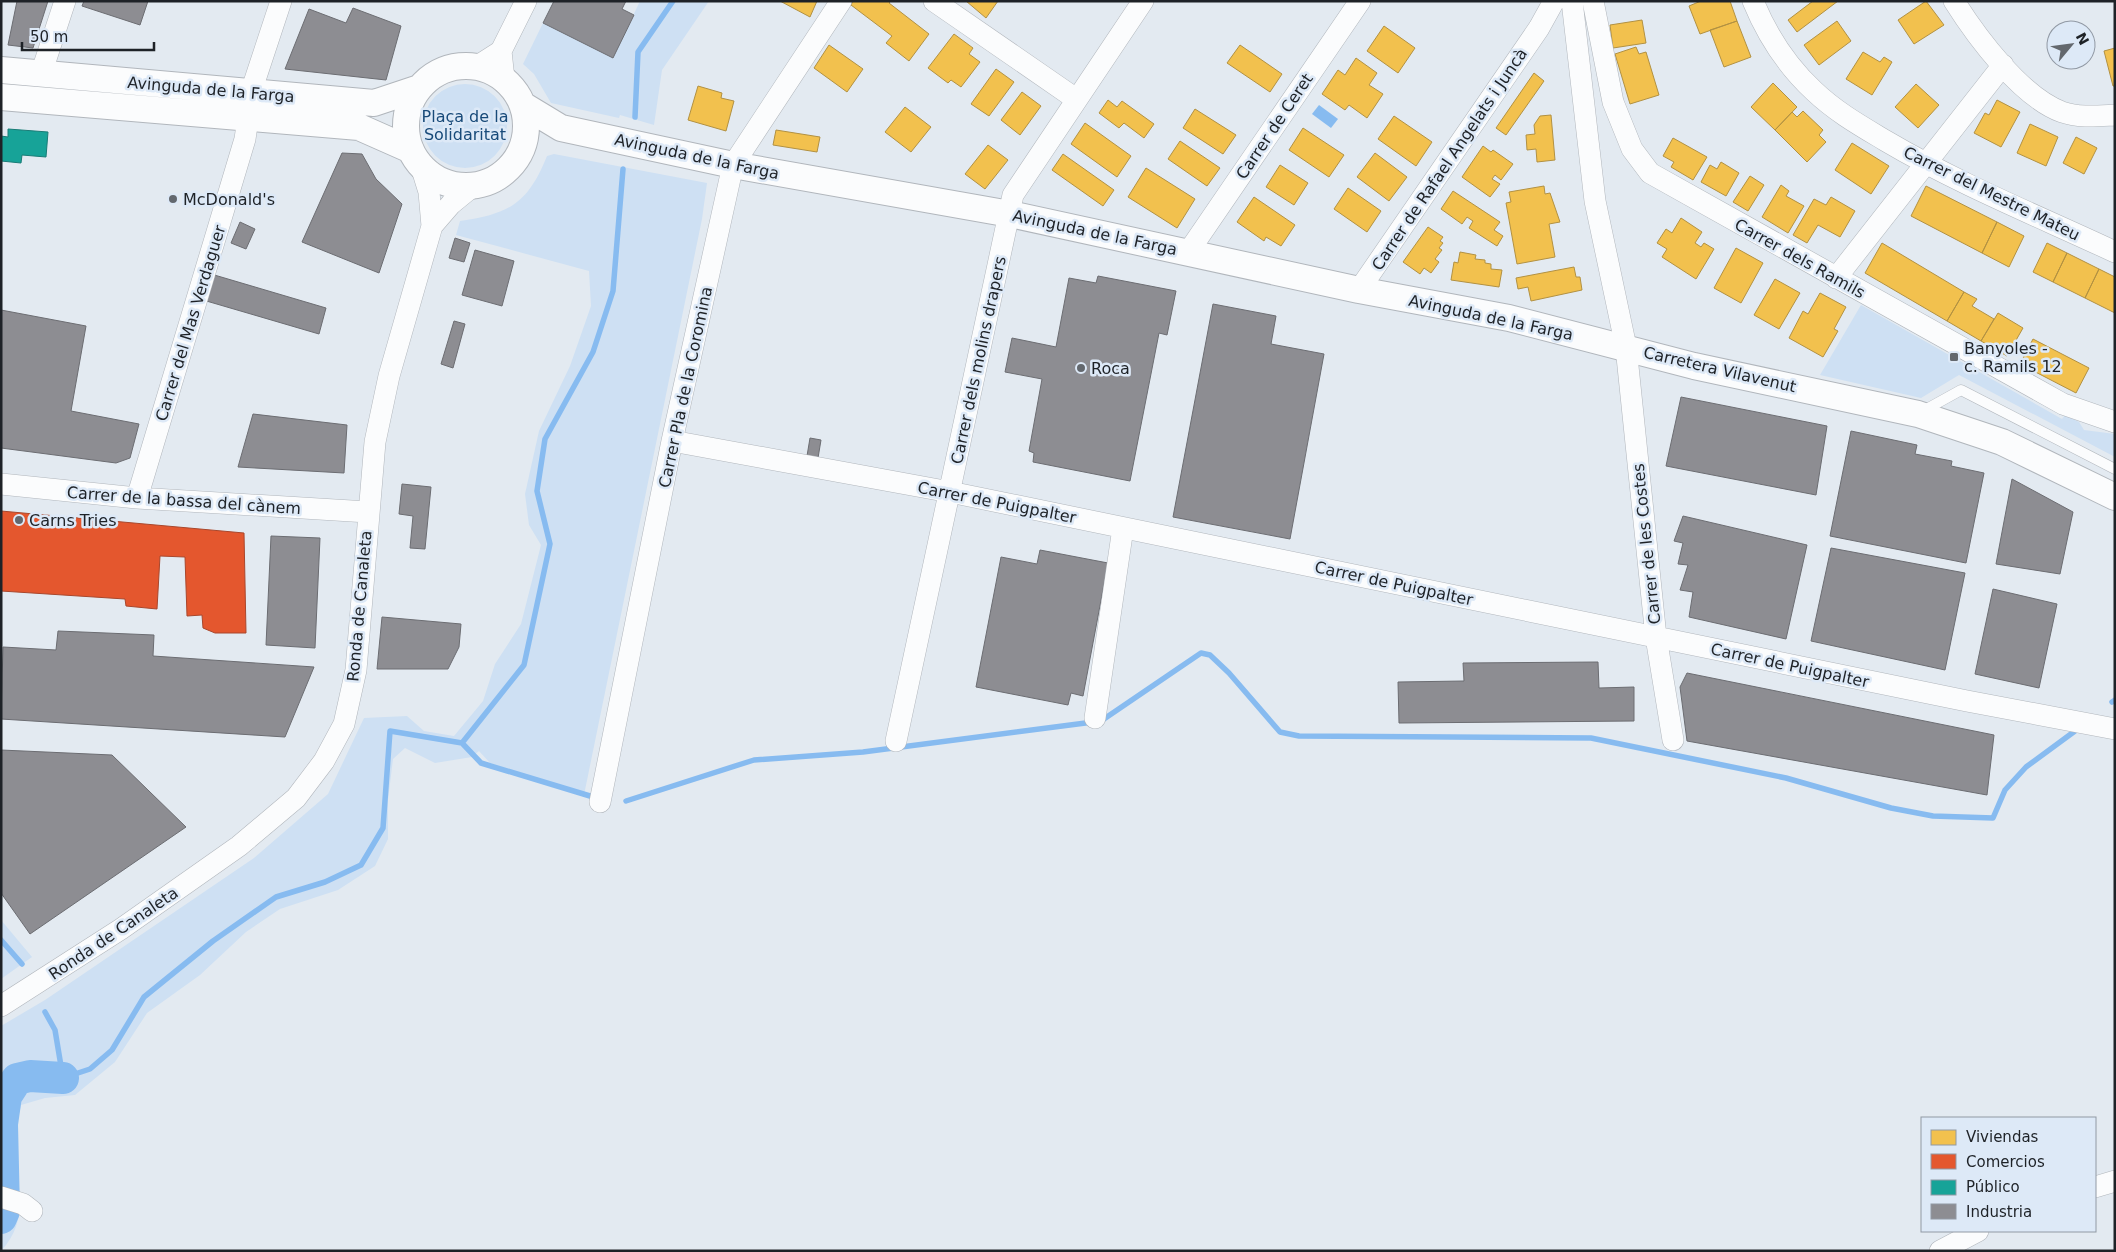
<svg xmlns="http://www.w3.org/2000/svg" width="2116" height="1252" viewBox="0 0 2116 1252" font-family="'DejaVu Sans',sans-serif">
<rect width="100%" height="100%" fill="#e3eaf1"/>
<path fill="#cee0f3" d="M 640,1 L 709,1 L 662,70 L 654,125 L 620,115 L 619,118 L 551,103 L 534,74 L 523,64 L 543,23 L 613,58 Z
M423 126a42 42 0 1 1 84 0a42 42 0 1 1-84 0Z
M 554,154 L 707,183 L 702,219 L 584,795 L 490,763 L 479,751 L 472,757 L 435,763 L 405,748 L 393,759 L 388,800 L 388,839 L 375,866 L 338,890 L 280,909 L 246,932 L 200,975 L 147,1013 L 115,1062 L 75,1095 L 45,1098 L 21,1105 C 19,1116 14,1128 14,1139 C 15,1181 33,1216 1,1251 L 1,1026 L 45,1000 L 254,858 L 328,794 L 364,718 L 407,716 L 424,731 L 454,736 L 483,701 L 495,664 L 521,624 L 541,545 L 529,525 L 525,494 L 539,431 L 570,366 L 591,306 L 589,271 L 456,235 L 460,221 C 510,214 528,203 547,156 Z
M 1861,305 L 2062,419 L 2065,415 L 2079,422 L 2084,430 L 2115,434 L 2115,457 L 1959,375 L 1921,398 L 1820,375 Z
M 1,920 L 32,957 L 1,979 Z"/>
<path fill="#87bbf0" d="M 1319,105 L 1338,119 L 1331,128 L 1312,114 Z"/>
<path fill="#f2c14e" stroke="#b29142" d="M 780,1 L 817,1 L 810,17 Z
M 853,1 L 891,1 L 889,3 L 929,34 L 909,61 L 886,43 L 892,36 L 851,5 Z
M 966,1 L 998,1 L 986,18 Z
M 1701,1 L 1730,1 L 1737,21 L 1700,34 L 1689,6 Z
M 1813,1 L 1838,1 L 1797,32 L 1788,20 Z
M 1926,1 L 1944,25 L 1914,44 L 1898,20 Z
M 1642,20 L 1646,43 L 1613,48 L 1610,25 Z
M 1737,21 L 1751,57 L 1724,67 L 1710,30 Z
M 1837,21 L 1851,41 L 1819,65 L 1804,45 Z
M 1384,26 L 1415,48 L 1398,73 L 1367,51 Z
M 954,34 L 973,48 L 969,54 L 980,62 L 961,87 L 951,80 L 948,83 L 928,68 Z
M 829,45 L 863,69 L 847,92 L 814,68 Z
M 1240,45 L 1282,74 L 1270,92 L 1227,63 Z
M 1636,47 L 1639,54 L 1646,52 L 1659,95 L 1630,104 L 1615,54 Z
M 2115,48 L 2115,86 L 2113,86 L 2104,51 Z
M 1863,52 L 1880,62 L 1884,57 L 1892,62 L 1872,95 L 1846,79 Z
M 1356,58 L 1377,73 L 1369,85 L 1383,94 L 1367,118 L 1349,105 L 1345,110 L 1322,94 L 1338,70 L 1345,75 Z
M 996,69 L 1014,82 L 989,116 L 971,104 Z
M 1534,73 L 1544,81 L 1506,135 L 1496,128 Z
M 1773,83 L 1797,107 L 1775,130 L 1751,107 Z
M 1916,84 L 1939,105 L 1918,128 L 1895,107 Z
M 698,86 L 722,93 L 721,98 L 734,101 L 726,131 L 688,120 Z
M 1022,92 L 1041,106 L 1020,135 L 1001,120 Z
M 1108,100 L 1117,107 L 1122,101 L 1154,124 L 1144,138 L 1124,123 L 1119,128 L 1099,113 Z
M 1997,100 L 2020,112 L 2001,147 L 1974,133 L 1985,113 L 1989,115 Z
M 905,107 L 931,127 L 911,152 L 885,132 Z
M 1195,109 L 1236,135 L 1223,154 L 1183,128 Z
M 1803,111 L 1823,130 L 1819,135 L 1826,142 L 1807,162 L 1775,130 L 1792,112 L 1797,117 Z
M 1551,115 L 1555,160 L 1537,162 L 1536,149 L 1527,150 L 1526,135 L 1535,134 L 1534,125 L 1540,116 Z
M 1394,116 L 1432,142 L 1416,166 L 1378,139 Z
M 1085,123 L 1131,156 L 1117,177 L 1071,144 Z
M 2030,124 L 2058,137 L 2046,166 L 2017,153 Z
M 1303,128 L 1344,155 L 1329,177 L 1289,150 Z
M 776,130 L 820,137 L 817,152 L 773,145 Z
M 2076,137 L 2097,148 L 2084,174 L 2063,163 Z
M 1673,138 L 1707,157 L 1693,180 L 1671,167 L 1674,162 L 1663,156 Z
M 1180,141 L 1220,168 L 1207,186 L 1168,159 Z
M 1852,143 L 1889,166 L 1871,194 L 1835,170 Z
M 988,145 L 1008,160 L 985,189 L 965,174 Z
M 1483,146 L 1491,152 L 1493,150 L 1513,164 L 1501,180 L 1495,175 L 1492,179 L 1500,184 L 1490,197 L 1462,177 Z
M 1375,153 L 1407,177 L 1389,201 L 1357,177 Z
M 1063,154 L 1114,190 L 1103,206 L 1052,170 Z
M 1721,162 L 1739,173 L 1726,196 L 1701,182 L 1710,165 L 1717,169 Z
M 1280,165 L 1308,183 L 1294,205 L 1266,187 Z
M 1146,168 L 1195,199 L 1177,228 L 1128,197 Z
M 1750,176 L 1764,185 L 1748,211 L 1733,202 Z
M 1781,185 L 1789,191 L 1786,196 L 1804,206 L 1788,233 L 1762,217 Z
M 1544,186 L 1545,194 L 1550,193 L 1560,222 L 1549,224 L 1555,257 L 1517,264 L 1506,203 L 1511,202 L 1509,192 Z
M 1926,186 L 1997,222 L 1982,253 L 1911,216 Z
M 1348,188 L 1381,211 L 1367,232 L 1334,209 Z
M 1453,191 L 1500,222 L 1494,230 L 1503,236 L 1497,246 L 1469,228 L 1473,221 L 1467,217 L 1462,224 L 1441,209 Z
M 1254,197 L 1295,225 L 1281,246 L 1266,237 L 1264,241 L 1237,222 Z
M 1831,197 L 1855,211 L 1840,237 L 1818,225 L 1807,243 L 1793,235 L 1814,199 L 1826,205 Z
M 1681,218 L 1702,232 L 1695,243 L 1701,247 L 1704,243 L 1714,249 L 1696,279 L 1662,257 L 1667,249 L 1657,243 L 1666,229 L 1672,233 Z
M 1997,222 L 2024,236 L 2009,267 L 1982,253 Z
M 1428,227 L 1443,237 L 1440,241 L 1443,243 L 1439,248 L 1442,250 L 1435,259 L 1439,262 L 1431,273 L 1424,268 L 1420,274 L 1403,262 Z
M 1882,243 L 1964,292 L 1947,321 L 1865,273 Z
M 2047,243 L 2067,253 L 2053,282 L 2033,272 Z
M 1736,248 L 1763,263 L 1741,303 L 1714,288 Z
M 1460,252 L 1476,255 L 1475,259 L 1485,260 L 1485,263 L 1491,264 L 1491,269 L 1502,270 L 1499,287 L 1451,280 L 1454,262 L 1458,263 Z
M 2067,253 L 2099,269 L 2085,298 L 2053,282 Z
M 1574,267 L 1576,277 L 1580,277 L 1582,290 L 1531,301 L 1528,287 L 1518,289 L 1516,278 Z
M 2099,269 L 2115,277 L 2115,313 L 2085,298 Z
M 1775,279 L 1800,293 L 1779,329 L 1754,315 Z
M 1964,292 L 1977,299 L 1972,306 L 1994,319 L 1981,341 L 1947,321 Z
M 1820,293 L 1846,307 L 1834,329 L 1838,331 L 1823,357 L 1789,338 L 1803,311 L 1808,314 Z
M 1998,313 L 2023,328 L 2007,356 L 1981,341 Z
M 2033,339 L 2089,368 L 2076,393 L 2020,364 Z"/>
<path fill="#e4572e" stroke="#a9472c" d="M 1,511 L 244,533 L 246,633 L 215,633 L 203,628 L 202,615 L 187,616 L 185,557 L 160,556 L 157,609 L 126,606 L 125,599 L 1,591 Z"/>
<path fill="#17a398" stroke="#197c76" d="M 8,129 L 48,132 L 46,157 L 22,155 L 21,163 L 1,161 L 1,136 L 8,137 Z"/>
<path fill="#8d8d92" stroke="#6c6d72" d="M 17,1 L 48,1 L 33,48 L 8,45 Z
M 84,1 L 148,1 L 140,25 L 82,6 Z
M 554,1 L 626,1 L 622,9 L 634,15 L 613,58 L 543,23 Z
M 353,8 L 401,26 L 386,80 L 285,69 L 309,9 L 346,23 Z
M 342,153 L 362,154 L 376,179 L 402,204 L 379,273 L 302,242 Z
M 240,222 L 255,229 L 246,249 L 231,243 Z
M 455,238 L 470,243 L 464,262 L 449,258 Z
M 475,250 L 514,261 L 502,306 L 462,295 Z
M 211,274 L 326,308 L 319,334 L 203,300 Z
M 1098,276 L 1176,291 L 1167,335 L 1159,333 L 1130,481 L 1033,462 L 1034,453 L 1029,451 L 1042,379 L 1005,372 L 1012,338 L 1056,347 L 1069,278 L 1096,283 Z
M 1213,304 L 1276,316 L 1271,344 L 1324,354 L 1290,539 L 1173,517 Z
M 1,310 L 86,326 L 71,411 L 139,424 L 130,458 L 116,463 L 1,448 Z
M 454,321 L 465,324 L 453,368 L 441,364 Z
M 1681,397 L 1827,426 L 1816,495 L 1666,466 Z
M 253,414 L 347,425 L 344,473 L 238,467 Z
M 1851,431 L 1917,445 L 1915,454 L 1952,461 L 1951,466 L 1984,473 L 1966,563 L 1830,536 Z
M 810,438 L 821,440 L 818,458 L 807,456 Z
M 2012,479 L 2073,512 L 2060,574 L 1996,564 Z
M 402,484 L 431,487 L 425,549 L 410,548 L 413,516 L 399,514 Z
M 1683,516 L 1807,545 L 1786,639 L 1689,617 L 1693,592 L 1680,590 L 1688,565 L 1678,564 L 1683,543 L 1674,541 Z
M 271,536 L 320,538 L 315,648 L 266,645 Z
M 1831,548 L 1965,573 L 1945,670 L 1811,641 Z
M 1040,550 L 1108,563 L 1083,696 L 1071,693 L 1068,705 L 976,687 L 1001,557 L 1037,564 Z
M 1993,589 L 2057,604 L 2039,688 L 1975,674 Z
M 382,617 L 461,624 L 459,647 L 448,669 L 377,669 Z
M 58,631 L 154,635 L 153,656 L 314,667 L 285,737 L 1,719 L 3,647 L 56,650 Z
M 1598,662 L 1599,688 L 1634,687 L 1634,721 L 1399,723 L 1398,682 L 1464,681 L 1463,663 Z
M 1687,673 L 1994,735 L 1987,795 L 1687,741 L 1680,687 Z
M 1,750 L 112,755 L 186,827 L 30,934 L 1,893 Z"/>
<g fill="none" stroke-linecap="round" stroke-linejoin="round">
<path stroke="#87bbf0" stroke-width="5.5" d="M 635,117 L 638,52 L 673,1
M 2112,702 L 2115,700
M 462,743 L 481,763 L 590,796
M 626,801 L 754,760 L 863,752 L 1101,721 L 1201,653 L 1210,655 L 1229,673 L 1280,732 L 1299,736 L 1591,738 L 1786,778 L 1891,808 L 1933,816 L 1993,818 L 2005,790 L 2026,767 L 2075,731
M 1,940 L 22,964
M 45,1012 L 55,1030 L 63,1078 L 90,1069 L 112,1050 L 144,997 L 213,941 L 276,897 L 325,882 L 361,865 L 383,828 L 390,731 L 462,743 L 524,665 L 550,544 L 537,491 L 545,439 L 593,352 L 613,291 L 623,169"/>
<path stroke="#87bbf0" stroke-width="32" d="M 1,1218 L 4,1211 L 2,1124 L 6,1096 L 17,1079 L 30,1076 L 63,1078"/>
<g stroke="#b1b6bc" stroke-width="11">
<path id="service" d="M 1923,411 L 1961,390 L 2115,469"/>
</g>
<g stroke="#b1b6bc" stroke-width="22">
<path id="minor" d="M 934,1 L 1076,99
M 1572,1 L 1595,201 L 1626,347 L 1656,637 L 1673,740
M 1593,1 L 1613,102 L 1632,149 L 1650,173 L 2063,404 L 2115,422
M 1753,1 C 1767,35 1787,66 1814,91 C 1836,112 1861,126 1886,141 C 1959,184 2038,216 2115,252
M 1954,1 C 1976,36 2021,97 2062,112 C 2079,118 2097,116 2115,115
M 501,51 L 504,79
M 476,67 L 501,51 L 526,1
M 41,74 L 65,1
M 251,92 L 281,1
M 432,226 L 451,204 L 473,186
M 1189,251 L 1360,1
M 1836,278 L 2003,65
M 1359,290 L 1539,28 L 1554,1
M 672,441 L 950,492 L 1967,701 L 2115,729
M 1,484 L 137,498 L 368,512
M 137,498 L 245,139 L 248,118
M 1095,718 L 1123,528
M 896,741 L 1013,195 L 1143,1
M 600,802 L 672,441 L 733,165 L 841,1
M 1,1006 L 121,929 L 239,846 L 296,798 L 324,761 L 344,724 L 356,670 L 375,442 L 389,376 L 432,226 L 429,192 L 421,166
M 2095,1187 L 2115,1181
M 1,1197 L 23,1204 L 32,1211
M 1940,1251 L 1978,1231"/>
</g>
<g stroke="#b1b6bc" stroke-width="28">
<path id="tertiary" d="M406 126a60 60 0 1 1 120 0a60 60 0 1 1-120 0Z
M 1,70 L 374,103 L 419,88
M 1,97 L 359,127 L 411,150
M 523,105 L 561,128 L 733,165 L 1010,214 L 1359,290 L 1509,318 L 1694,366 L 1918,414 L 2002,442 L 2115,497"/>
</g>
<use href="#service" stroke="#fbfcfd" stroke-width="10"/>
<use href="#minor" stroke="#fbfcfd" stroke-width="21"/>
<use href="#tertiary" stroke="#fbfcfd" stroke-width="26"/>
</g>
<g fill="#63686e" stroke="#dde9f7" stroke-width="2">
<circle cx="173" cy="199" r="5"/>
<rect x="1949" y="352" width="10" height="10" rx="2.5"/>
<circle cx="1081" cy="368" r="5"/>
<circle cx="19" cy="520" r="5"/>
</g>
<g text-anchor="middle" stroke-width="5" stroke-linejoin="round" paint-order="stroke">
<g font-size="16" fill="#1e2227" stroke="#dde9f7">
<text transform="translate(211 89) rotate(5)" y="6">Avinguda de la Farga</text>
<text transform="translate(1274 126) rotate(-56)" y="6">Carrer de Ceret</text>
<text transform="translate(697 156) rotate(12)" y="6">Avinguda de la Farga</text>
<text transform="translate(1449 159) rotate(-56)" y="6">Carrer de Rafael Angelats i Juncà</text>
<text transform="translate(1992 193) rotate(26)" y="6">Carrer del Mestre Mateu</text>
<text transform="translate(1095 232) rotate(12)" y="6">Avinguda de la Farga</text>
<text transform="translate(1800 258) rotate(29)" y="6">Carrer dels Ramils</text>
<text transform="translate(1491 317) rotate(12)" y="6">Avinguda de la Farga</text>
<text transform="translate(190 323) rotate(-73)" y="6">Carrer del Mas Verdaguer</text>
<text transform="translate(978 360) rotate(-78)" y="6">Carrer dels molins drapers</text>
<text transform="translate(1720 369) rotate(13)" y="6">Carretera Vilavenut</text>
<text transform="translate(685 387) rotate(-78)" y="6">Carrer Pla de la Coromina</text>
<text transform="translate(184 500) rotate(4)" y="6">Carrer de la bassa del cànem</text>
<text transform="translate(997 502) rotate(11)" y="6">Carrer de Puigpalter</text>
<text transform="translate(1646 544) rotate(-96)" y="6">Carrer de les Costes</text>
<text transform="translate(1394 583) rotate(12)" y="6">Carrer de Puigpalter</text>
<text transform="translate(359 606) rotate(-85)" y="6">Ronda de Canaleta</text>
<text transform="translate(1790 665) rotate(12)" y="6">Carrer de Puigpalter</text>
<text transform="translate(113 933) rotate(-34)" y="6">Ronda de Canaleta</text>
</g>
<g font-size="16" fill="#184a79" stroke="#dde9f7">
<text x="465" y="122">Plaça de la<tspan x="465" dy="18">Solidaritat</tspan></text>
</g>
<g font-size="16" fill="#1e2227" stroke="#dde9f7" text-anchor="start">
<text x="183" y="205">McDonald's</text>
<text x="1964" y="354">Banyoles -<tspan x="1964" dy="18">c. Ramils 12</tspan></text>
<text x="1091" y="374">Roca</text>
<text x="29" y="526">Carns Tries</text>
</g>
</g>
<rect width="2116" height="1252" fill="none" stroke="#1e2227" stroke-width="5"/>
<rect x="1921" y="1117" width="175" height="115" fill="#dde9f7" stroke="#9199a4"/>
<rect x="1931" y="1130" width="25" height="15" fill="#f2c14e" stroke="#9199a4"/>
<text x="1966" y="1142" font-size="15" fill="#1e2227">Viviendas</text>
<rect x="1931" y="1154" width="25" height="15" fill="#e4572e" stroke="#9199a4"/>
<text x="1966" y="1167" font-size="15" fill="#1e2227">Comercios</text>
<rect x="1931" y="1180" width="25" height="15" fill="#17a398" stroke="#9199a4"/>
<text x="1966" y="1192" font-size="15" fill="#1e2227">Público</text>
<rect x="1931" y="1204" width="25" height="15" fill="#8d8d92" stroke="#9199a4"/>
<text x="1966" y="1217" font-size="15" fill="#1e2227">Industria</text>
<g transform="translate(2071 45) rotate(61)"><circle r="24" fill="#dde9f7" stroke="#9199a4"/>
<path d="M0-4L9 19L0 12L-9 19Z" fill="#63686e"/>
<text y="-8" font-size="14" font-weight="bold" text-anchor="middle" fill="#1e2227">N</text>
</g>
<path d="M22 42v8h132v-8" fill="none" stroke="#1e2227" stroke-width="2.5"/>
<text x="30" y="42" font-size="15" fill="#1e2227" stroke="#dde9f7" stroke-width="4" paint-order="stroke">50 m</text>
</svg>
